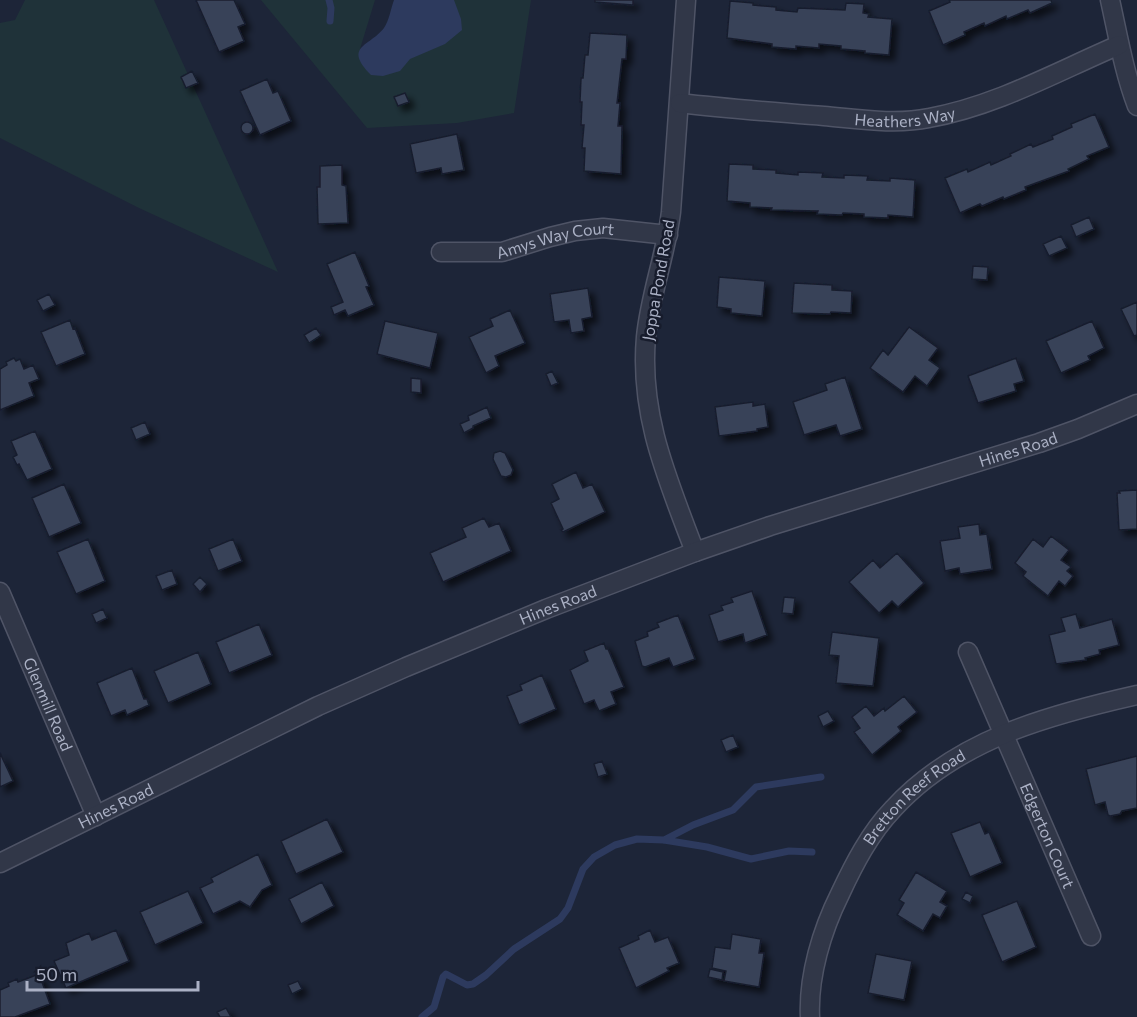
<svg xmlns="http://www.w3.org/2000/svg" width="1137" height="1017" viewBox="0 0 1137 1017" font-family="Commissioner,sans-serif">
<defs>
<filter id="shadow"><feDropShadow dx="5.5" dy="5.5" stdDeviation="3" flood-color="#0009"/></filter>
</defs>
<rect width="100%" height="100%" fill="#1d2538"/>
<path fill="#1f3239" d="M 25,0 L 154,0 L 278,272 L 139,208 L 0,138 L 0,23 L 15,20 Z
M 261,0 L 375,0 L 360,49 L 379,73 L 453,0 L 531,0 L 514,113 L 457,123 L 367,128 Z"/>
<path fill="#2d3a5e" d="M 394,0 L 454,0 L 461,19 L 462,30 L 445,44 L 410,59 L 400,71 L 383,76 L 371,75 C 343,46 369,47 384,28 C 389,21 391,8 394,0 Z"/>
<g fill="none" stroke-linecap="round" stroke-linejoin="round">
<path stroke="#2d3a5e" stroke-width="7" d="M 329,0 L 331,8 L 330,21
M 664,840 L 693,825 L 733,810 L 756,787 L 821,777
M 422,1017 L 434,1007 L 443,977 L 446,974 L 467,985 L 473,984 L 486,975 L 514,949 L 560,919 L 568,908 L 583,869 L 594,857 L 615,845 L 637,839 L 664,840 L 707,847 L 751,859 L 789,851 L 812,852"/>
</g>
<path fill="#394258" stroke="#191e2e" stroke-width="1.5" filter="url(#shadow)" d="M 196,0 L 234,0 L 245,24 L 238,27 L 244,41 L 219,52 Z
M 595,0 L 633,0 L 633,5 L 595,2 Z
M 949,0 L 1051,0 L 1052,3 L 1030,13 L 1028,10 L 1007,19 L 1006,16 L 985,26 L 984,23 L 964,32 L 965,35 L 943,45 L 929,11 L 950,2 Z
M 730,1 L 753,3 L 753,5 L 776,7 L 776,10 L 797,12 L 798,8 L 845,10 L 846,3 L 864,4 L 863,13 L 869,14 L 868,17 L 892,19 L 889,55 L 865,53 L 865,51 L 841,49 L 841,46 L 819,44 L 819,48 L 796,46 L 796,49 L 772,47 L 772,44 L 727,38 Z
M 590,33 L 627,35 L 626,59 L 622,59 L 617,103 L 620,103 L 618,126 L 622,126 L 621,174 L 584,171 L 585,148 L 582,148 L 584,125 L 581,125 L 582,102 L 580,102 L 581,78 L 583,78 L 585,55 L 588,55 Z
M 192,71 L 198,83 L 186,88 L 181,77 Z
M 267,79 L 273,93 L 278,91 L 291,121 L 260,135 L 240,91 Z
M 405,93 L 409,102 L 398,106 L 394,97 Z
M 1095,114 L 1109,147 L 1087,156 L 1089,159 L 1068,169 L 1069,171 L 1025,187 L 1026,190 L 1004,199 L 1003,197 L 982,206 L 980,204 L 960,213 L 945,178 L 967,169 L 968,172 L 990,162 L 991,165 L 1011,156 L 1010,154 L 1031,144 L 1033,147 L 1053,139 L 1052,136 L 1072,127 L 1071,124 Z
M241 128a6 6 0 1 1 12 0a6 6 0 1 1-12 0Z
M 457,134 L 464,170 L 442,174 L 441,168 L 416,173 L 410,144 Z
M 729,164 L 753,165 L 753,169 L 776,170 L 776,173 L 798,175 L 798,172 L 823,173 L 822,177 L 844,178 L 844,175 L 868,176 L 867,180 L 890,181 L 890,178 L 915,180 L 913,217 L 888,215 L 888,218 L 864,217 L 864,214 L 843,213 L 842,215 L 817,214 L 818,211 L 771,210 L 772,208 L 750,207 L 750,203 L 727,201 Z
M 342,165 L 342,185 L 346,186 L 348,223 L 318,224 L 317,187 L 320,187 L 320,166 Z
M 1089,217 L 1094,229 L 1076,237 L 1071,225 Z
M 1061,236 L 1067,248 L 1049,256 L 1043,244 Z
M 355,252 L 369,286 L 366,287 L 374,305 L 348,316 L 345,310 L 334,315 L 331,307 L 343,302 L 327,264 Z
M 973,266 L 988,267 L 987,280 L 972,279 Z
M 719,277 L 765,281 L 762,316 L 731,313 L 731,309 L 717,307 Z
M 794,283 L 832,285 L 832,290 L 852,291 L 851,313 L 831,312 L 830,314 L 792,313 Z
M 588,288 L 592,317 L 582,319 L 584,331 L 571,333 L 569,320 L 554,322 L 550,294 Z
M 49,294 L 55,305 L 43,311 L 37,300 Z
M 1137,302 L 1137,335 L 1134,336 L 1121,309 Z
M 510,310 L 525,343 L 495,356 L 499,366 L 486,373 L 469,337 L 493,326 L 490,319 Z
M 70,320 L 73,329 L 75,328 L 85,354 L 56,366 L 41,332 Z
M 385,321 L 438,333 L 430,368 L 377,354 Z
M 1092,321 L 1104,348 L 1088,356 L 1090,360 L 1061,373 L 1046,341 Z
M 909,327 L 938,348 L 929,360 L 940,368 L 927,386 L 915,376 L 903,392 L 870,368 L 883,350 L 888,355 Z
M 316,328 L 321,335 L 309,343 L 304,335 Z
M 14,358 L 16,361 L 20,359 L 24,369 L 33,365 L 39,379 L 29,383 L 34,396 L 0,410 L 0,369 L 7,365 L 6,362 Z
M 1016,358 L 1024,381 L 1014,384 L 1016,391 L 978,403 L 968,376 Z
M 552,371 L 558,383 L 551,386 L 546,374 Z
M 845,377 L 862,429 L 840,436 L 836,425 L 804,435 L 793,402 L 827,390 L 825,384 Z
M 411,378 L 421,379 L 421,393 L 411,392 Z
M 753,402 L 753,406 L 765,404 L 768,427 L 757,429 L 757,431 L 719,436 L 715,407 Z
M 487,407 L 491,418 L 473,426 L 473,428 L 464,433 L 460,424 L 469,420 L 468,416 Z
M 145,422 L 150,434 L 136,440 L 131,428 Z
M 35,431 L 52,469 L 27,480 L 19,464 L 17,465 L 13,457 L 17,455 L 11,441 Z
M 500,451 L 505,453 L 513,470 L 511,475 L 506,477 L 501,476 L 493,459 L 494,453 Z
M 576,472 L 583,488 L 592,484 L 605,512 L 563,532 L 561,530 L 563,529 L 551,503 L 559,499 L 552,484 Z
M 64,484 L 81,523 L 49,537 L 32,498 Z
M 1137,490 L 1137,529 L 1119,530 L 1117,493 L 1120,493 L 1119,491 Z
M 484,518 L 489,527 L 499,523 L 511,551 L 443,582 L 430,553 L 466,537 L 462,528 Z
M 979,524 L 980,535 L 987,534 L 992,569 L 960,574 L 959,568 L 945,571 L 940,541 L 960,538 L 958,527 Z
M 1051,536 L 1069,550 L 1061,560 L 1071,567 L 1067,571 L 1073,576 L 1065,586 L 1059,581 L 1048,596 L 1023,576 L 1026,572 L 1015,563 L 1033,539 L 1043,547 Z
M 88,539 L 105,581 L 76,594 L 57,552 Z
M 233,539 L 242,561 L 218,571 L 209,549 Z
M 897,553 L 924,583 L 898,607 L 892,601 L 879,613 L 849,582 L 873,560 L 880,568 Z
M 172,570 L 177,584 L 162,590 L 156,576 Z
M 200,577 L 207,584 L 200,592 L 193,584 Z
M 752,591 L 767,635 L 745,643 L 743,634 L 718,642 L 709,615 L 723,610 L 721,606 L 733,602 L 731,598 Z
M 784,597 L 795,598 L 793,614 L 782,613 Z
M 103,609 L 107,618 L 96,623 L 92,614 Z
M 1076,614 L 1080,628 L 1112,619 L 1119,645 L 1099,650 L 1100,654 L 1085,658 L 1086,660 L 1056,664 L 1049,635 L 1065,631 L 1061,618 Z
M 678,615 L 695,659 L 673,667 L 669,658 L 645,667 L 642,666 L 635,641 L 648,636 L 647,632 L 659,627 L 657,623 Z
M 259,624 L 272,655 L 229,673 L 216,642 Z
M 832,632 L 879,638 L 873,686 L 836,683 L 839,656 L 829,655 Z
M 604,643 L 606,649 L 608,649 L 624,687 L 611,692 L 616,704 L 599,711 L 594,700 L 584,704 L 570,670 L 588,661 L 584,651 Z
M 198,652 L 211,684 L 168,703 L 154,671 Z
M 132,668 L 144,699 L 147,699 L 149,705 L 127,715 L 125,710 L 111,716 L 97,683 Z
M 542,675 L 556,709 L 519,725 L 507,696 L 522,690 L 520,685 Z
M 904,696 L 917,712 L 898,727 L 901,731 L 872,755 L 854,732 L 860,728 L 852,717 L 866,706 L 874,716 L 884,708 L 885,711 Z
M 828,711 L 834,721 L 823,727 L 818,716 Z
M 733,735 L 738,747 L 726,752 L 721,740 Z
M 0,753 L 13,781 L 0,787 Z
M 1137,756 L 1137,808 L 1122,811 L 1120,814 L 1110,816 L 1108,815 L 1105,802 L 1095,805 L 1086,769 Z
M 602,761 L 607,774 L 598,777 L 594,764 Z
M 327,819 L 343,852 L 296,874 L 281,841 Z
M 980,822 L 985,834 L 989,832 L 1002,863 L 970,877 L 951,833 Z
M 258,854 L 272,885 L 262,890 L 250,907 L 240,901 L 213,914 L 200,888 L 213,882 L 211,878 Z
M 916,872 L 947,891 L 940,902 L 947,906 L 940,918 L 933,914 L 923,931 L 897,915 L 904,903 L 899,900 Z
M 322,882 L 334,906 L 301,924 L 289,899 Z
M 188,891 L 203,923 L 155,945 L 140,912 Z
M 966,892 L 973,896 L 970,903 L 962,899 Z
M 1017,901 L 1036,947 L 1002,962 L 982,915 Z
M 116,930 L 129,961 L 66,988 L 54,961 L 69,955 L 66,943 L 89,933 L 92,940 Z
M 650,930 L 655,942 L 668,937 L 679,963 L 667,968 L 669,971 L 636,988 L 619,948 L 639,939 L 638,936 Z
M 732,934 L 761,939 L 759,953 L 764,953 L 759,987 L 724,981 L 726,971 L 712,968 L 715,947 L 730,949 Z
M 876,954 L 912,961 L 904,1000 L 868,993 Z
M 710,969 L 723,972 L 722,980 L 708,977 Z
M 39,974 L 50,1004 L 15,1017 L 0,1017 L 0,990 L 9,986 L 8,983 L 17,979 L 18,982 Z
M 298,981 L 302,989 L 292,994 L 288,985 Z
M 226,1008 L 231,1017 L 220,1017 L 217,1012 Z"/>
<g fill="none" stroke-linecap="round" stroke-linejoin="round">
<g stroke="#4f5466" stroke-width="21">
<g id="street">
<path d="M 686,0 L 671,212 C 666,254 650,295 646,337 C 639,416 668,480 695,552"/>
<path d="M 1110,0 C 1118,36 1124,72 1137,106"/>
<path id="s1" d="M 680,103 C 728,109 776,112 824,116 C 858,119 895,125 929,118 C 996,106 1056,72 1119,45"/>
<path id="s2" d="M 441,252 L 502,252 L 550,237 L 575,231 L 603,228 L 668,235"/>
<path id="s3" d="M 0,592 L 96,816"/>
<path id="s4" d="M 968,652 L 1091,936"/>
<path id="s5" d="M 0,863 L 318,706 L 406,667 L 546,609 L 695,552 L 770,526 L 1039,443 L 1078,429 L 1137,404"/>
<path id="s6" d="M 810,1017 C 808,976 822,930 840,894 C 854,864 870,833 893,809 C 956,740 1048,715 1137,695"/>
</g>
</g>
<use href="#street" stroke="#313748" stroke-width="18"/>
</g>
<g text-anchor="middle" stroke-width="5" stroke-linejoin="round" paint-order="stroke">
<g font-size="16" fill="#abb1c5" stroke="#171c2c">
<text dy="6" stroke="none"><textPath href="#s1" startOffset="226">Heathers Way</textPath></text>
<text dy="6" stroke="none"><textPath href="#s2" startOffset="116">Amys Way Court</textPath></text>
<text transform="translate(658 280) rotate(-80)" y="6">Joppa Pond Road</text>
<text dy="6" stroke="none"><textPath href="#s5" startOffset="1101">Hines Road</textPath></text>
<text dy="6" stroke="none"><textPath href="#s5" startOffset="615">Hines Road</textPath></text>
<text dy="6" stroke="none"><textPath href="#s3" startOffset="122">Glenmill Road</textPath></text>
<text dy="6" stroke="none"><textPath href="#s6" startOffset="252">Bretton Reef Road</textPath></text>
<text dy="6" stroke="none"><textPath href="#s5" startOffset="129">Hines Road</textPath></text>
<text dy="6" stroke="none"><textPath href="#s4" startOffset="200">Edgerton Court</textPath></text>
</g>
</g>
<path d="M27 981v9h171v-9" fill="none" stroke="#abb1c5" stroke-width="3"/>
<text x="36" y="981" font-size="18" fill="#abb1c5" stroke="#171c2c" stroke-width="4.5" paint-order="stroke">50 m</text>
</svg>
